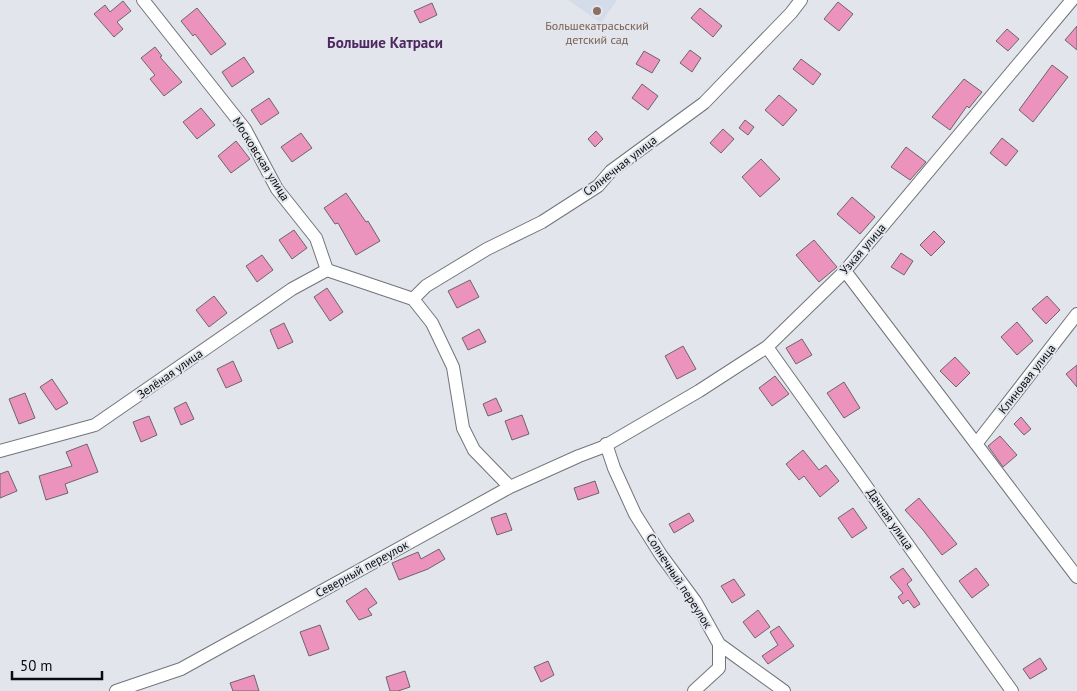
<svg xmlns="http://www.w3.org/2000/svg" width="1077" height="691" viewBox="0 0 1077 691" font-family="'PT Sans',sans-serif">
<rect width="100%" height="100%" fill="#e2e6ec"/>
<path fill="#d3dce8" d="M 568,0 L 617,0 L 601,23 Z"/>
<path fill="#ec93bd" stroke="#6c6668" d="M 123,1 L 131,11 L 117,22 L 123,29 L 114,37 L 94,14 L 105,5 L 110,12 Z
M 838,2 L 853,14 L 839,31 L 824,19 Z
M 432,3 L 437,15 L 420,23 L 414,11 Z
M 197,8 L 226,44 L 211,55 L 195,34 L 193,36 L 181,21 Z
M 700,8 L 722,26 L 713,37 L 691,18 Z
M 1077,26 L 1077,50 L 1065,40 Z
M 1007,29 L 1019,39 L 1008,51 L 996,41 Z
M 155,47 L 162,56 L 160,57 L 182,82 L 164,96 L 150,79 L 155,75 L 141,58 Z
M 690,50 L 701,58 L 692,72 L 680,63 Z
M 644,51 L 660,60 L 652,73 L 636,64 Z
M 244,57 L 254,72 L 232,87 L 222,72 Z
M 801,59 L 821,74 L 813,85 L 793,69 Z
M 1052,65 L 1068,77 L 1033,122 L 1019,110 Z
M 964,79 L 982,92 L 969,108 L 967,106 L 950,130 L 932,117 Z
M 642,84 L 658,96 L 648,110 L 632,98 Z
M 779,95 L 797,110 L 783,126 L 765,110 Z
M 269,98 L 279,113 L 261,125 L 251,110 Z
M 201,108 L 215,125 L 197,139 L 183,122 Z
M 745,120 L 754,127 L 748,135 L 739,128 Z
M 723,129 L 734,139 L 721,153 L 710,143 Z
M 596,131 L 603,139 L 595,147 L 588,139 Z
M 301,133 L 312,148 L 292,162 L 281,147 Z
M 1002,138 L 1018,151 L 1006,166 L 990,153 Z
M 236,141 L 250,159 L 231,173 L 218,156 Z
M 906,147 L 926,162 L 910,180 L 891,167 Z
M 761,159 L 780,179 L 760,197 L 742,177 Z
M 346,193 L 366,222 L 368,221 L 380,241 L 356,255 L 338,223 L 335,224 L 324,208 Z
M 852,197 L 875,217 L 860,234 L 837,214 Z
M 294,230 L 307,248 L 292,259 L 279,240 Z
M 934,231 L 945,242 L 931,256 L 920,245 Z
M 814,240 L 837,267 L 819,282 L 796,255 Z
M 901,253 L 913,261 L 904,275 L 891,267 Z
M 262,255 L 273,270 L 257,282 L 246,266 Z
M 470,280 L 479,297 L 457,308 L 448,291 Z
M 327,288 L 343,312 L 330,321 L 314,297 Z
M 214,296 L 227,313 L 209,327 L 196,310 Z
M 1047,296 L 1060,310 L 1046,324 L 1032,309 Z
M 1017,322 L 1033,341 L 1017,355 L 1001,337 Z
M 284,323 L 293,342 L 278,349 L 270,330 Z
M 479,329 L 486,342 L 468,350 L 462,338 Z
M 802,339 L 812,355 L 796,364 L 786,348 Z
M 683,346 L 696,369 L 677,379 L 665,356 Z
M 955,357 L 970,373 L 956,387 L 940,371 Z
M 233,361 L 242,381 L 226,388 L 217,369 Z
M 1077,365 L 1077,387 L 1066,374 Z
M 775,376 L 789,394 L 772,406 L 759,388 Z
M 52,379 L 68,403 L 56,410 L 40,387 Z
M 844,382 L 860,408 L 844,418 L 827,393 Z
M 25,393 L 35,418 L 19,424 L 9,399 Z
M 496,398 L 502,411 L 488,416 L 483,404 Z
M 186,402 L 194,419 L 181,425 L 174,408 Z
M 522,415 L 529,434 L 512,440 L 505,421 Z
M 149,416 L 157,435 L 141,442 L 133,422 Z
M 1021,417 L 1031,429 L 1024,435 L 1014,424 Z
M 1000,436 L 1017,455 L 1003,467 L 988,446 Z
M 87,444 L 98,472 L 65,484 L 68,493 L 46,500 L 39,476 L 72,466 L 66,452 Z
M 803,450 L 819,470 L 826,465 L 839,481 L 820,497 L 804,476 L 799,480 L 786,464 Z
M 8,471 L 17,491 L 0,498 L 0,474 Z
M 595,481 L 599,493 L 578,500 L 574,488 Z
M 919,498 L 957,544 L 942,555 L 923,530 L 905,510 Z
M 853,508 L 867,528 L 852,538 L 838,518 Z
M 506,513 L 512,530 L 497,535 L 491,518 Z
M 689,513 L 694,521 L 674,533 L 669,524 Z
M 439,549 L 445,559 L 428,569 L 399,580 L 392,563 L 418,552 L 421,559 Z
M 903,568 L 912,580 L 907,584 L 920,604 L 914,608 L 908,600 L 903,604 L 898,597 L 903,593 L 890,577 Z
M 976,568 L 989,585 L 972,598 L 959,581 Z
M 734,579 L 745,595 L 732,603 L 721,586 Z
M 366,588 L 377,603 L 368,609 L 372,615 L 359,620 L 346,601 Z
M 758,610 L 770,627 L 755,638 L 743,622 Z
M 320,625 L 329,649 L 309,656 L 300,632 Z
M 779,626 L 794,646 L 768,664 L 762,656 L 778,645 L 770,632 Z
M 1040,658 L 1047,669 L 1030,679 L 1023,669 Z
M 548,661 L 554,675 L 541,682 L 534,667 Z
M 405,671 L 410,687 L 398,691 L 390,691 L 386,677 Z
M 254,675 L 259,691 L 233,691 L 230,683 Z"/>
<g fill="none" stroke-linecap="round" stroke-linejoin="round">
<g stroke="#71757a" stroke-width="14">
<path id="minor" d="M 143,0 L 245,129 L 277,189 L 316,238 L 327,270 L 413,299 L 432,323 L 453,367 L 463,428 L 474,450 L 510,487
M 845,271 L 1077,577
M 413,299 L 426,286 L 487,249 L 542,222 L 598,186 L 611,171 L 704,103 L 791,13 L 801,0
M 767,347 L 1012,691
M 606,444 L 614,468 L 635,514 L 661,555 L 695,601 L 719,644 L 784,691
M 976,444 L 1077,314
M 0,451 L 95,425 L 292,289 L 327,270
M 116,691 L 181,669 L 510,487 L 579,456 L 603,447 L 699,391 L 767,347 L 845,271 L 1072,0
M 694,691 L 719,668 L 719,644"/>
</g>
<use href="#minor" stroke="#fff" stroke-width="12"/>
</g>
<circle fill="#8d6e63" stroke="#e2e6ec" stroke-width="2" cx="597" cy="11" r="5"/>
<g text-anchor="middle" stroke-width="4" stroke-linejoin="round" paint-order="stroke">
<g font-size="12" fill="#785e54" stroke="#e2e6ec">
<text x="597" y="30">Большекатрасьский<tspan x="597" dy="14">детский сад</tspan></text>
</g>
<g font-size="12" fill="#0a0b0d" stroke="#e2e6ec">
<text transform="translate(261 159) rotate(58)" y="4">Московская улица</text>
<text transform="translate(620 166) rotate(-38)" y="4">Солнечная улица</text>
<text transform="translate(863 249) rotate(-49)" y="4">Узкая улица</text>
<text transform="translate(170 374) rotate(-35)" y="4">Зелёная улица</text>
<text transform="translate(1027 379) rotate(-52)" y="4">Клиновая улица</text>
<text transform="translate(890 519) rotate(55)" y="4">Дачная улица</text>
<text transform="translate(362 569) rotate(-29)" y="4">Северный переулок</text>
<text transform="translate(679 581) rotate(57)" y="4">Солнечный переулок</text>
</g>
<g font-size="15" font-weight="bold" fill="#4e2960" stroke="#e2e6ec">
<text x="385" y="48">Большие Катраси</text>
</g>
</g>
<path d="M12 671v8h90v-8" fill="none" stroke="#0a0b0d" stroke-width="2.5"/>
<text x="20" y="671" font-size="15" fill="#0a0b0d" stroke="#e2e6ec" stroke-width="4" paint-order="stroke">50 m</text>
</svg>
